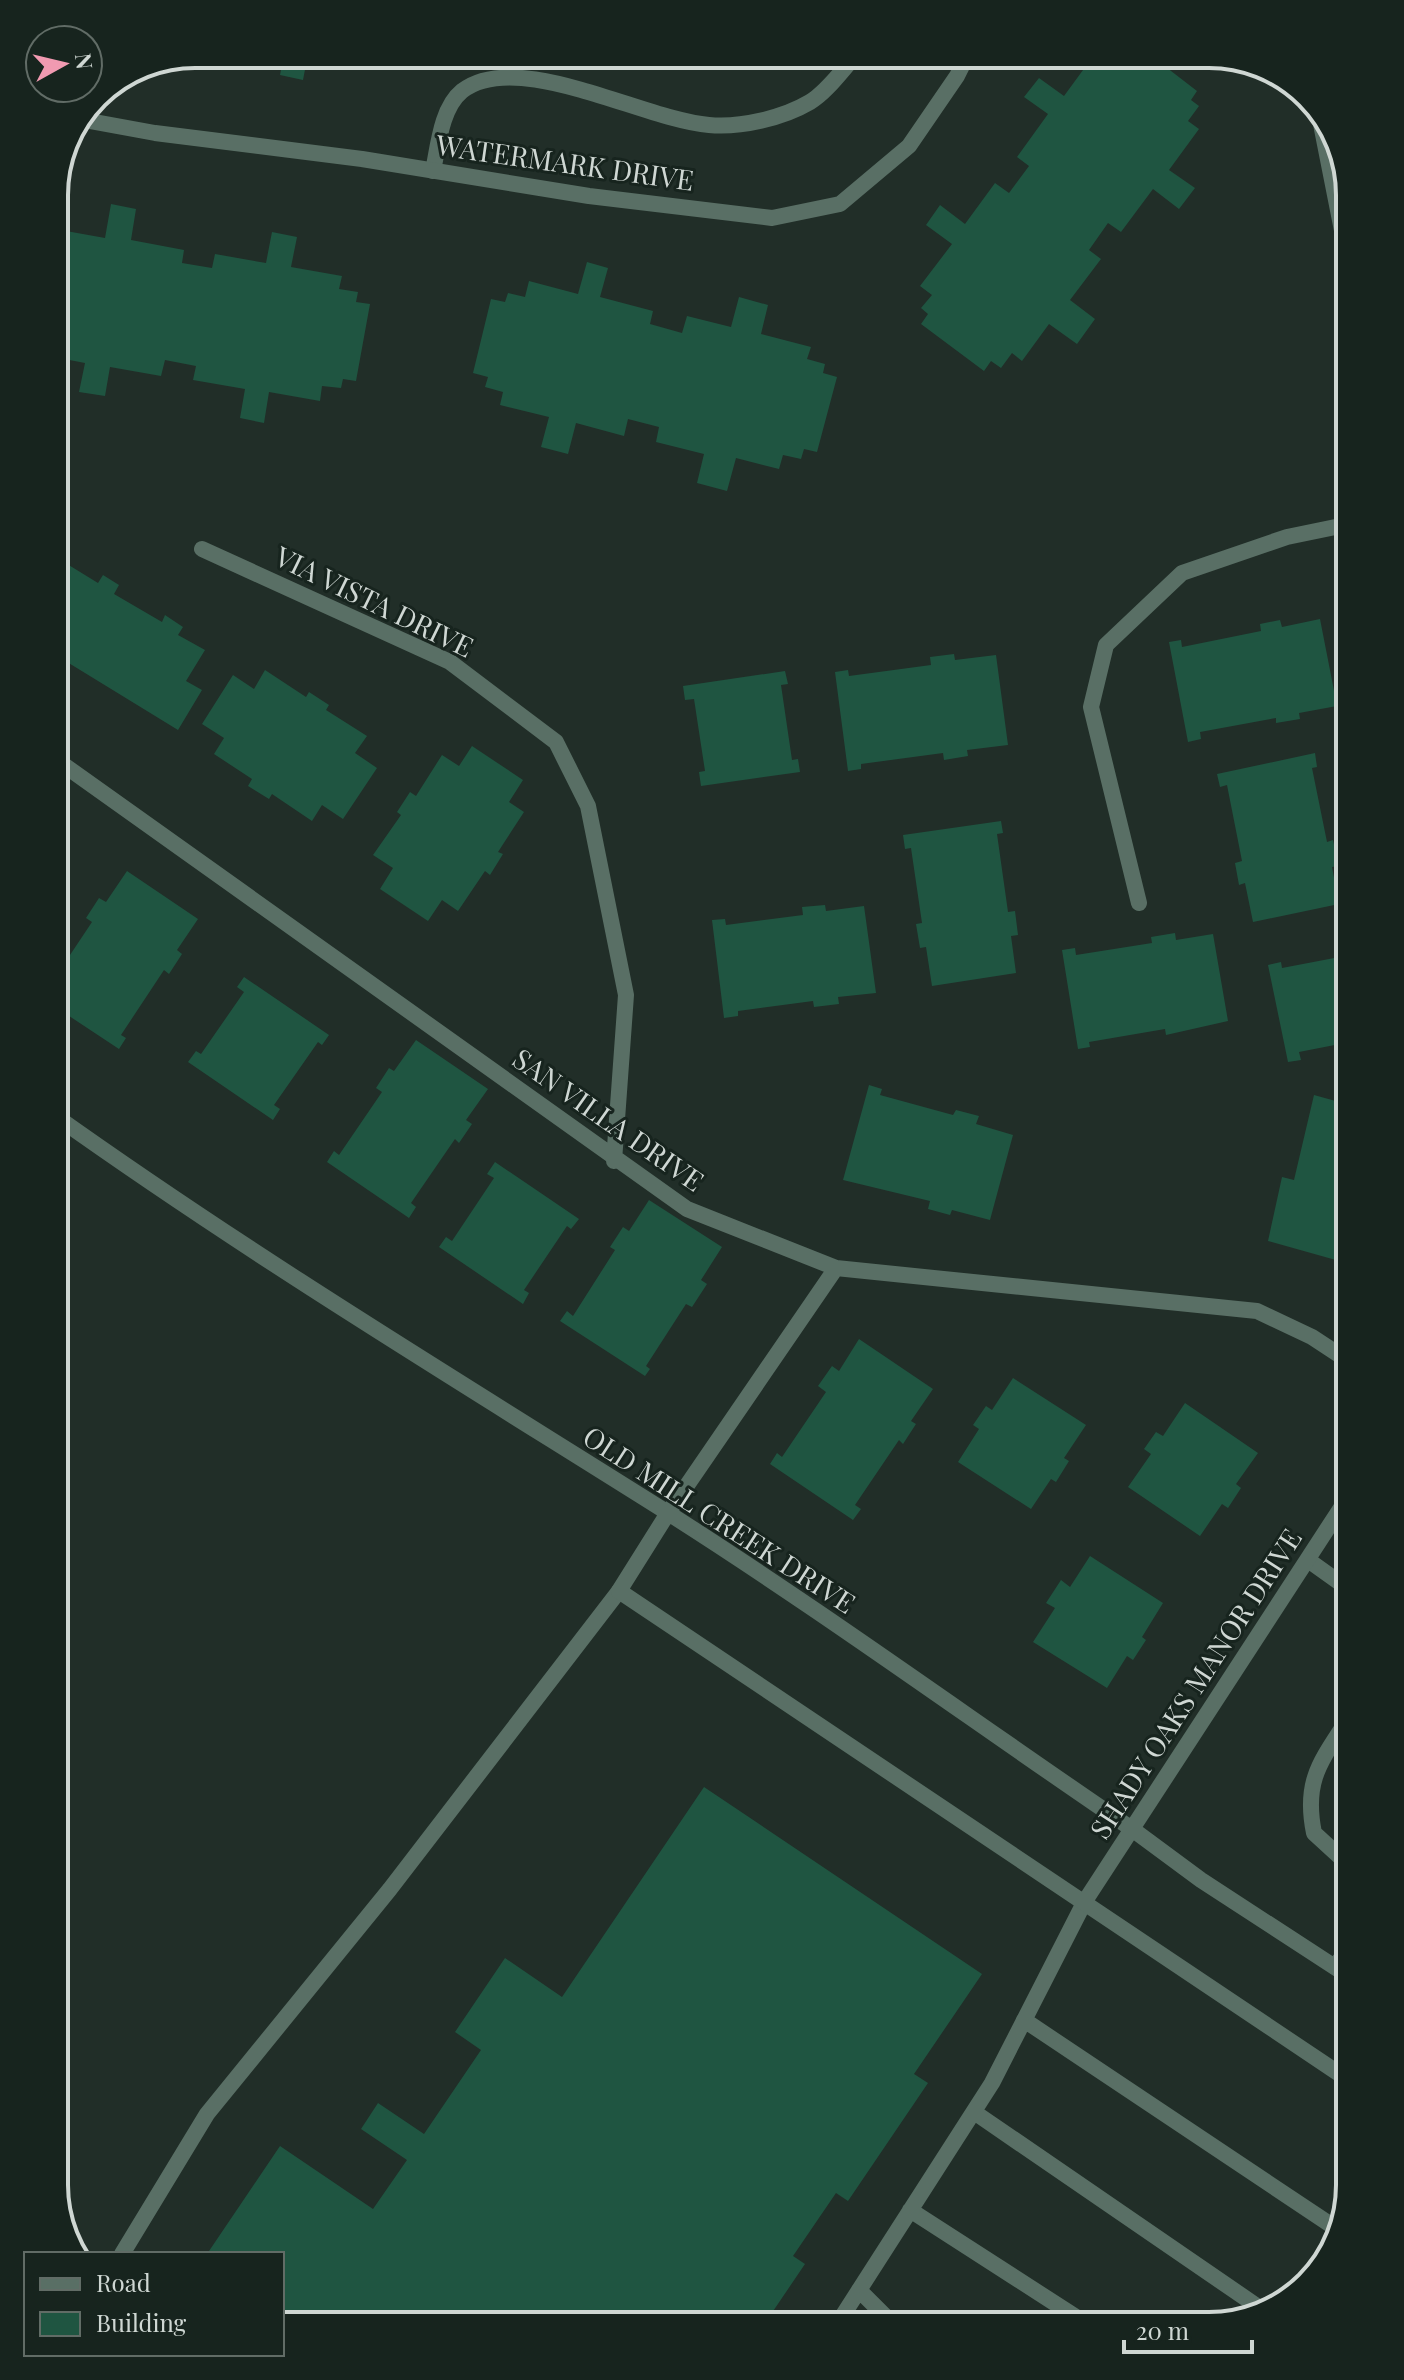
<svg xmlns="http://www.w3.org/2000/svg" width="1404" height="2380" viewBox="0 0 1404 2380" font-family="'Playfair Display',serif">
<rect width="100%" height="100%" fill="#212e28"/>
<path fill="#1f5541" d="M 284,54 L 308,54 L 303,80 L 280,75 Z
M 1115,54 L 1149,54 L 1197,91 L 1191,100 L 1199,106 L 1188,121 L 1199,129 L 1169,170 L 1195,188 L 1179,209 L 1153,189 L 1121,232 L 1108,223 L 1089,250 L 1101,259 L 1070,300 L 1095,319 L 1077,344 L 1049,324 L 1022,361 L 1012,353 L 1001,368 L 991,361 L 984,371 L 921,324 L 928,314 L 921,308 L 932,295 L 920,286 L 952,244 L 926,225 L 940,205 L 965,224 L 995,183 L 1009,193 L 1029,166 L 1017,157 L 1048,114 L 1024,97 L 1039,78 L 1064,96 L 1094,55 L 1107,65 Z
M 111,204 L 136,209 L 131,240 L 184,250 L 182,263 L 212,268 L 215,254 L 266,263 L 272,232 L 297,237 L 291,267 L 342,276 L 339,289 L 358,292 L 356,302 L 370,304 L 356,381 L 343,379 L 341,388 L 322,386 L 320,401 L 269,392 L 264,423 L 240,418 L 245,389 L 193,380 L 196,366 L 165,360 L 161,376 L 110,367 L 105,396 L 79,392 L 85,363 L 54,357 L 54,233 L 55,229 L 105,238 Z
M 587,262 L 608,268 L 600,297 L 653,311 L 650,324 L 682,333 L 687,316 L 731,327 L 739,297 L 768,305 L 761,334 L 811,347 L 807,359 L 825,364 L 823,373 L 837,377 L 817,452 L 804,449 L 801,459 L 783,455 L 779,469 L 736,458 L 727,491 L 697,483 L 704,454 L 656,442 L 659,427 L 628,419 L 624,436 L 576,423 L 568,454 L 541,447 L 549,417 L 500,405 L 503,392 L 485,387 L 488,377 L 473,373 L 491,299 L 505,302 L 508,293 L 525,297 L 529,281 L 578,294 Z
M 54,556 L 98,583 L 103,575 L 119,585 L 114,594 L 162,622 L 165,615 L 183,627 L 178,635 L 205,650 L 186,681 L 202,690 L 178,730 L 54,654 Z
M 1320,619 L 1337,706 L 1299,713 L 1300,719 L 1276,723 L 1276,718 L 1200,732 L 1201,739 L 1188,742 L 1169,642 L 1181,640 L 1182,647 L 1261,631 L 1260,624 L 1280,620 L 1282,627 Z
M 954,654 L 955,660 L 996,655 L 1008,745 L 967,750 L 968,756 L 944,760 L 943,753 L 861,764 L 861,769 L 848,771 L 835,672 L 848,670 L 849,676 L 931,665 L 930,657 Z
M 265,670 L 306,697 L 309,692 L 329,705 L 326,710 L 367,736 L 355,753 L 377,768 L 343,819 L 322,805 L 312,821 L 272,794 L 269,799 L 248,786 L 252,779 L 214,754 L 224,738 L 202,724 L 233,675 L 254,689 Z
M 785,671 L 788,684 L 781,685 L 792,760 L 798,759 L 800,772 L 701,786 L 699,772 L 705,771 L 694,699 L 685,700 L 683,686 Z
M 472,746 L 523,780 L 509,802 L 524,812 L 498,852 L 503,854 L 490,875 L 485,871 L 458,911 L 442,900 L 428,921 L 380,889 L 393,868 L 373,855 L 401,815 L 397,812 L 410,792 L 416,796 L 442,755 L 459,766 Z
M 1315,753 L 1317,767 L 1312,768 L 1327,842 L 1333,840 L 1339,866 L 1332,867 L 1339,904 L 1253,922 L 1245,883 L 1239,885 L 1235,863 L 1242,861 L 1227,785 L 1220,787 L 1217,774 Z
M 1001,821 L 1003,833 L 997,834 L 1008,912 L 1015,911 L 1018,935 L 1011,936 L 1016,973 L 932,986 L 926,947 L 920,948 L 916,924 L 922,923 L 911,848 L 905,849 L 903,835 Z
M 127,871 L 198,919 L 177,950 L 182,954 L 169,974 L 164,970 L 121,1035 L 126,1038 L 119,1049 L 54,1006 L 54,979 L 92,922 L 86,918 L 99,898 L 106,902 Z
M 825,905 L 826,911 L 864,906 L 876,993 L 838,997 L 839,1004 L 814,1007 L 813,1001 L 738,1011 L 738,1016 L 724,1018 L 712,920 L 725,919 L 726,925 L 803,915 L 802,907 Z
M 1175,933 L 1176,940 L 1213,934 L 1228,1021 L 1166,1035 L 1165,1029 L 1089,1042 L 1090,1047 L 1078,1049 L 1062,950 L 1075,948 L 1076,955 L 1152,943 L 1151,937 Z
M 1350,955 L 1350,1042 L 1299,1052 L 1301,1060 L 1288,1062 L 1268,965 L 1281,962 L 1282,968 Z
M 244,977 L 329,1035 L 322,1045 L 318,1042 L 274,1105 L 280,1109 L 273,1120 L 188,1062 L 196,1051 L 201,1054 L 244,992 L 237,987 Z
M 416,1040 L 488,1089 L 466,1120 L 472,1124 L 459,1143 L 455,1139 L 411,1203 L 416,1207 L 409,1218 L 327,1162 L 334,1151 L 339,1155 L 382,1092 L 376,1088 L 389,1068 L 394,1071 Z
M 869,1085 L 882,1089 L 880,1095 L 953,1115 L 956,1110 L 979,1116 L 976,1124 L 1013,1135 L 990,1220 L 952,1210 L 950,1215 L 928,1209 L 930,1201 L 843,1180 Z
M 1314,1095 L 1350,1105 L 1350,1264 L 1268,1241 L 1282,1177 L 1294,1180 Z
M 495,1162 L 579,1219 L 571,1229 L 567,1226 L 524,1290 L 529,1293 L 523,1304 L 439,1247 L 446,1237 L 452,1241 L 494,1178 L 487,1174 Z
M 649,1200 L 722,1247 L 701,1280 L 707,1284 L 692,1307 L 686,1304 L 646,1366 L 650,1369 L 645,1376 L 560,1321 L 567,1311 L 573,1316 L 615,1250 L 610,1247 L 623,1227 L 629,1231 Z
M 859,1339 L 933,1389 L 911,1421 L 916,1424 L 903,1444 L 899,1440 L 855,1505 L 861,1509 L 853,1520 L 770,1464 L 777,1453 L 782,1457 L 826,1392 L 818,1386 L 832,1366 L 839,1371 Z
M 1013,1378 L 1086,1425 L 1064,1458 L 1069,1461 L 1056,1482 L 1051,1479 L 1031,1509 L 958,1462 L 979,1429 L 973,1425 L 986,1406 L 992,1410 Z
M 1185,1403 L 1258,1453 L 1236,1484 L 1241,1488 L 1228,1508 L 1222,1504 L 1200,1536 L 1128,1487 L 1151,1454 L 1144,1449 L 1156,1432 L 1163,1436 Z
M 1090,1556 L 1163,1603 L 1142,1637 L 1146,1640 L 1133,1660 L 1127,1656 L 1107,1688 L 1033,1642 L 1055,1608 L 1046,1603 L 1061,1580 L 1070,1587 Z
M 704,1787 L 982,1974 L 914,2074 L 928,2083 L 848,2201 L 836,2193 L 793,2256 L 805,2264 L 763,2326 L 282,2326 L 282,2254 L 207,2254 L 280,2146 L 373,2209 L 407,2160 L 361,2129 L 378,2103 L 424,2134 L 481,2050 L 455,2032 L 505,1958 L 562,1997 Z"/>
<g fill="none" stroke-linecap="round" stroke-linejoin="round">
<path stroke="#596f65" stroke-width="16" d="M 433,171 C 438,147 441,108 462,91 C 517,48 644,120 709,125 C 740,128 783,118 810,102 C 827,92 843,69 857,54
M 1308,1560 L 1350,1590
M 1350,1866 L 1314,1833 C 1303,1779 1322,1760 1350,1716
M 1335,1967 L 1350,1945
M 1024,2020 L 1337,2229
M 974,2112 L 1267,2313
M 910,2210 L 1090,2326
M 122,2254 L 207,2114 L 390,1889 L 619,1591
M 859,2290 L 895,2326
M 836,2326 L 992,2083 L 1085,1901"/>
<path stroke="#596f65" stroke-width="16" d="M 1319,114 L 1350,271
M 84,120 L 155,133 L 362,159 L 589,196 L 772,218 L 840,204 L 909,146 L 957,76 L 968,54
M 202,549 L 450,662 L 556,742 L 588,806 L 626,995 L 614,1161
M 54,758 L 687,1209 L 836,1268 L 1257,1311 L 1312,1337 L 1350,1362
M 1139,903 L 1091,707 L 1106,645 L 1182,573 L 1287,537 L 1350,524
M 54,1115 C 252,1256 460,1382 665,1511 C 824,1612 977,1724 1132,1829 L 1201,1880 L 1350,1977
M 836,1268 L 668,1513 L 619,1591 L 1350,2081
M 1085,1901 L 1350,1494"/>
</g>
<g text-anchor="middle" stroke-width="6" stroke-linejoin="round" paint-order="stroke">
<g font-size="28" fill="#cfd7d3" stroke="#17241e">
<text transform="translate(565 163) rotate(8)" y="10">WATERMARK DRIVE</text>
<text transform="translate(374 602) rotate(26)" y="10">VIA VISTA DRIVE</text>
<text transform="translate(608 1120) rotate(35)" y="10">SAN VILLA DRIVE</text>
<text transform="translate(719 1520) rotate(33)" y="10">OLD MILL CREEK DRIVE</text>
<text transform="translate(1196 1684) rotate(-57)" y="10">SHADY OAKS MANOR DRIVE</text>
</g>
</g>
<path d="M0 0H1404V2380H0ZM195 68H1209A127 127 0 0 1 1336 195V2185A127 127 0 0 1 1209 2312H195A127 127 0 0 1 68 2185V195A127 127 0 0 1 195 68Z" fill="#17241e" fill-rule="evenodd"/>
<path fill="none" stroke="#cfd7d3" stroke-width="4" d="M195 68H1209A127 127 0 0 1 1336 195V2185A127 127 0 0 1 1209 2312H195A127 127 0 0 1 68 2185V195A127 127 0 0 1 195 68Z"/>
<rect x="24" y="2252" width="260" height="104" fill="#17241e" stroke="#616c66" stroke-width="2"/>
<rect x="40" y="2278" width="40" height="12" fill="#596f65" stroke="#616c66" stroke-width="2"/>
<text x="96" y="2292" font-size="24" fill="#cfd7d3">Road</text>
<rect x="40" y="2312" width="40" height="24" fill="#1f5541" stroke="#616c66" stroke-width="2"/>
<text x="96" y="2332" font-size="24" fill="#cfd7d3">Building</text>
<g transform="translate(64 64) rotate(82)"><circle r="38" fill="#17241e" stroke="#616c66" stroke-width="2"/>
<path d="M0-6L14 30L0 20L-14 30Z" fill="#f19ab1"/>
<text y="-12" font-size="22" font-weight="bold" text-anchor="middle" fill="#cfd7d3">N</text>
</g>
<path d="M1124 2340v12h128v-12" fill="none" stroke="#cfd7d3" stroke-width="4"/>
<text x="1136" y="2340" font-size="24" fill="#cfd7d3" stroke="#17241e" stroke-width="6" paint-order="stroke">20 m</text>
</svg>
